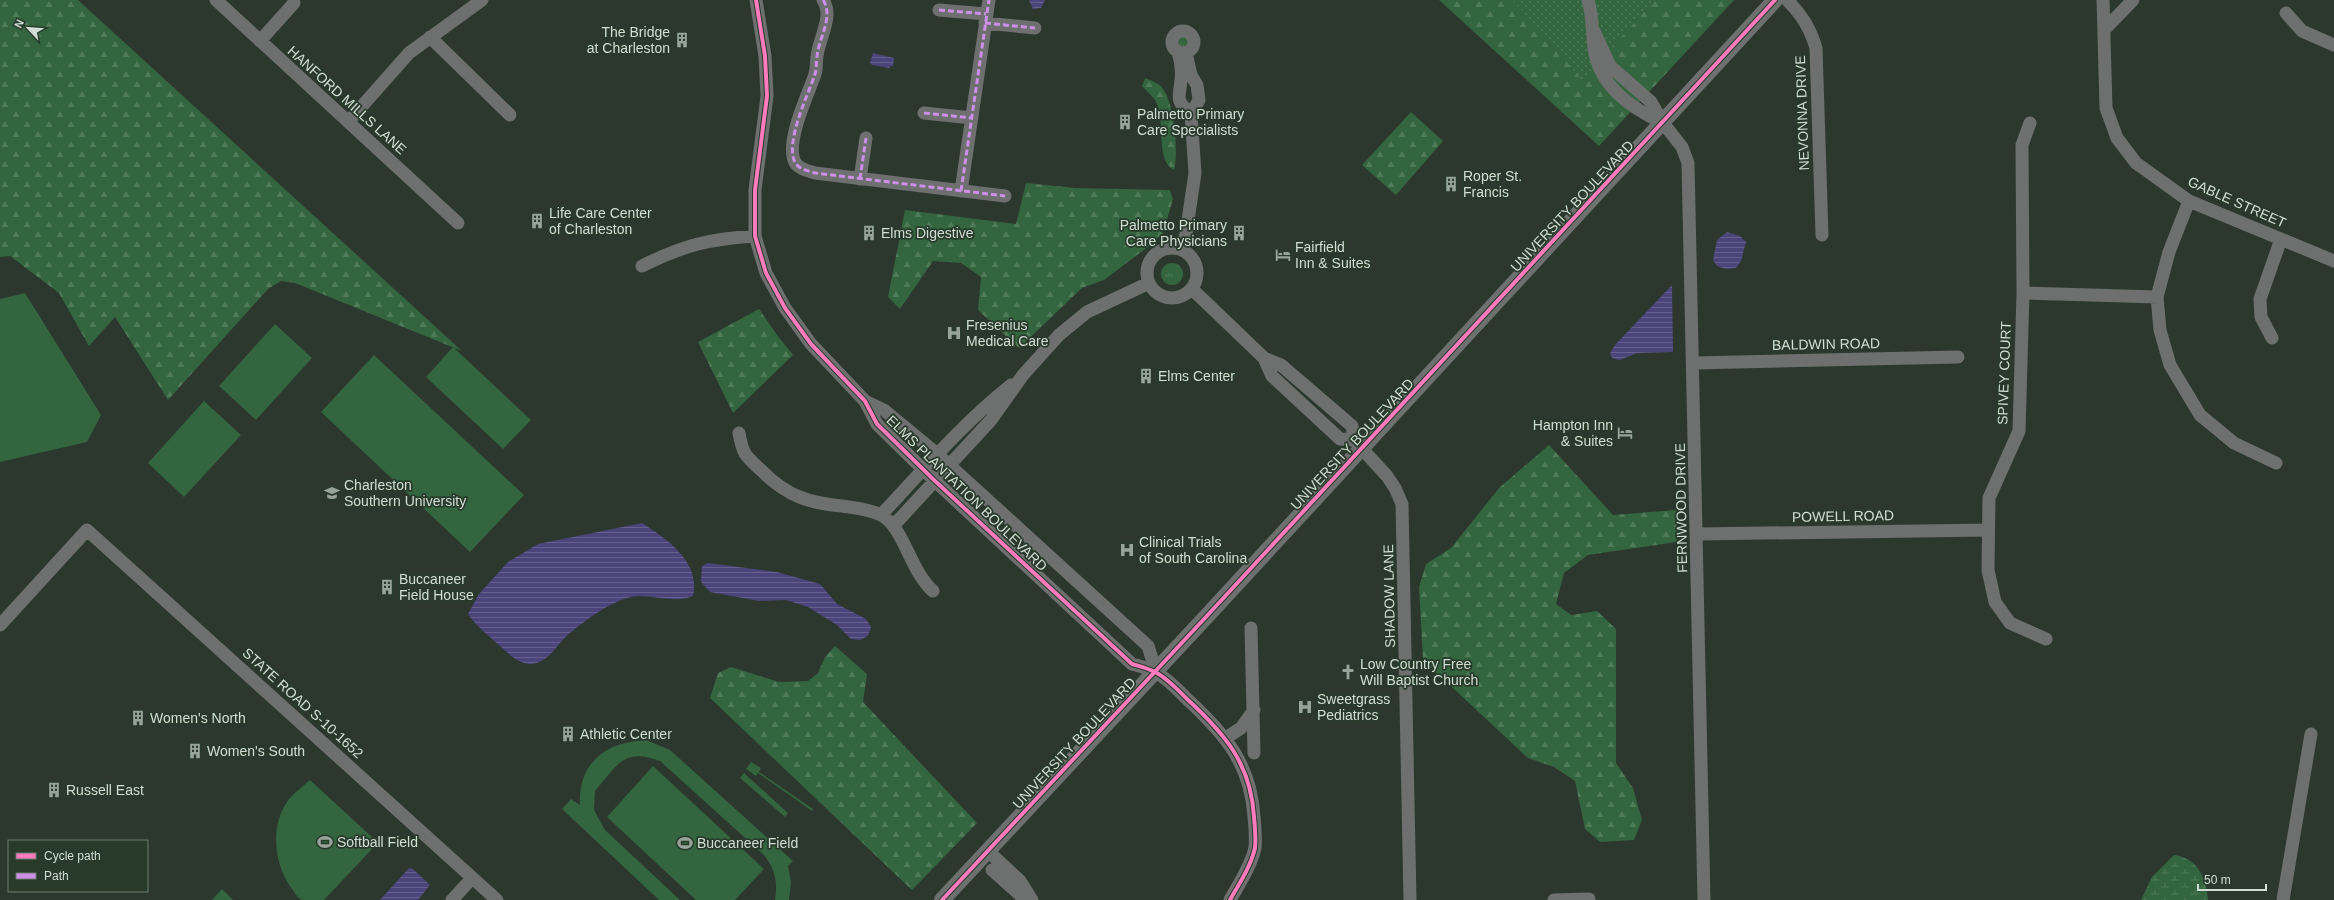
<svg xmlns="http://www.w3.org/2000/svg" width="2334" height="900" viewBox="0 0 2334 900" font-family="Arial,sans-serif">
<defs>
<pattern id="grass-tufts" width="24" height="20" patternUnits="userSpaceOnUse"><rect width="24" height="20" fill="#33653e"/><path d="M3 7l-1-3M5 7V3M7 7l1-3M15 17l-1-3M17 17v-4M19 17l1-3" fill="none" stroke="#507b59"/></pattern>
<pattern id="forest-firs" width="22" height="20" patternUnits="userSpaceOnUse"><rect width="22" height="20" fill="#33653e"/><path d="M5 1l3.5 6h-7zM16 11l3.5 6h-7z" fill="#507b59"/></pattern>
<pattern id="wetland-marsh" width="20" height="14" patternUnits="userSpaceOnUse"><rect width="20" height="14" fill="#33653e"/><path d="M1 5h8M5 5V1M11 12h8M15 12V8" fill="none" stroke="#507b59"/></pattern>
<pattern id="park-dots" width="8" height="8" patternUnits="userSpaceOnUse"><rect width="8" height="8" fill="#33653e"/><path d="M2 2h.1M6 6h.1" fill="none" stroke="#507b59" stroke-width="1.8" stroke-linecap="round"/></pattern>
<pattern id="water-rules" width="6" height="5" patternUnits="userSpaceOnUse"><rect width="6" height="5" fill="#4c457b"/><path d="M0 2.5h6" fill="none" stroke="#655f8d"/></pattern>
</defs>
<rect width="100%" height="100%" fill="#2c372e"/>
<path fill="url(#grass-tufts)" d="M1178 42a6 6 0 1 1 12 0a6 6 0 1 1-12 0Z
M1161 274a11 11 0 1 1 22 0a11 11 0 1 1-22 0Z"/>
<path fill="url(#forest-firs)" d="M 0,0 L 78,0 L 462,351 L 295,283 L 281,281 L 268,289 L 168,400 L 115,317 L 89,346 L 59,293 L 10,256 L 0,257 Z
M 1439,0 L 1734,0 L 1599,146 Z
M 1145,78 C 1153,81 1161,84 1165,92 C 1174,108 1179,153 1174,170 C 1154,160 1167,120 1155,100 C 1152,95 1146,91 1142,86 Z
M 1411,112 L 1443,141 L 1396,195 L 1362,165 Z
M 1026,183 L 1075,188 L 1170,190 L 1173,199 L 1163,233 L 1149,246 L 1104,280 L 1082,288 L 1019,348 L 978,310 L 981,277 L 961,263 L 933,261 L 900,309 L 888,297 L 905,210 L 1016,224 Z
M 759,309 L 777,335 L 793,355 L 733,413 L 698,342 Z
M 1549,445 L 1613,515 L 1676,510 L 1677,542 L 1588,555 L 1564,573 L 1556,604 L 1571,615 L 1597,611 L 1616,629 L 1616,763 L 1633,788 L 1642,820 L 1634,840 L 1600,842 L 1585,829 L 1575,781 L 1554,767 L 1528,758 L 1423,660 L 1419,587 L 1426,564 L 1451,548 L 1500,487 Z
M 835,646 L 867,674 L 863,702 L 977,823 L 912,890 L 710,698 L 718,673 L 731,667 L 779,682 L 808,681 L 818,673 L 825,657 Z"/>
<path fill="url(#wetland-marsh)" d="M 2174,855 C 2198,858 2206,878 2208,900 L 2141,900 L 2152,877 Z"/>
<path fill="url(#park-dots)" d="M 1513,0 L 1655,0 L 1582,80 Z"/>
<path fill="#33653e" d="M 25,293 L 101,415 L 87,442 L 0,462 L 0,299 Z
M 275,324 L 312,358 L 256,420 L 219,386 Z
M 453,347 L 531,420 L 503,449 L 426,377 Z
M 374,355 L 524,495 L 470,552 L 321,412 Z
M 204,401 L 241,435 L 184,497 L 148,463 Z
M 646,740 L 670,750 L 793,861 L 788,866 L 791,882 L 789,900 L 775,900 C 778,882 775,869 764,855 L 660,761 C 623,747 617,766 595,791 L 594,810 L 605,830 L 680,900 L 659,900 L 562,809 L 571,799 L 580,805 C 578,763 605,742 646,740 Z
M 751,762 L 761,768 L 759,772 L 813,809 L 812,811 L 758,773 L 756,776 L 746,769 Z
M 653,766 L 764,869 L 735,900 L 696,900 L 607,817 Z
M 744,773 L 788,813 L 785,817 L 740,778 Z
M 310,780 L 373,838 L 374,847 L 324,900 C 318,900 309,900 303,900 C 298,899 295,893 292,889 C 274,865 269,825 289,799 C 295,792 303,786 310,780 Z
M 222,889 L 233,900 L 212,900 Z"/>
<path fill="url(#water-rules)" d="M 1029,0 L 1045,0 L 1041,8 L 1033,9 Z
M 873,53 L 894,58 L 893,66 L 890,66 L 890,68 L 872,65 L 870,63 Z
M 1727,232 L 1740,236 L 1746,242 L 1741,261 L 1736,268 L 1726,269 L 1717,266 L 1713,260 L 1717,240 Z
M 1672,285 L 1673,352 L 1637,353 L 1620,360 L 1612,358 L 1610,353 L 1615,345 Z
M 642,523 C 667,539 701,562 693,596 C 673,605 649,592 627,598 C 607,604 586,620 570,633 C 557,643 549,664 530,664 C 517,663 509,654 500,646 C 488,635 476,626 468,614 L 479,594 L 508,562 L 538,544 Z
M 707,563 L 777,572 L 820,584 L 837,604 L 866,619 L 871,627 L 868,636 L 860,640 L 851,639 L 837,625 L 808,607 L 786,600 L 759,601 L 710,592 L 701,582 L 702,566 Z
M 409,868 L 413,869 L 430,885 L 418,900 L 380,900 Z"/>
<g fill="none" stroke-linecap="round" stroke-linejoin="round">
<path stroke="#6d706f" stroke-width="13" d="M 216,0 L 458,223
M 756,0 L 765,56 L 767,96 L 755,190 L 755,236 L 766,273 L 785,308 L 811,344 L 865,401 L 877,424 L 934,480 L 1132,664 C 1139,666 1148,668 1155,672 C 1167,678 1178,690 1187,699 C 1225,734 1251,764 1254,817 C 1255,827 1256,838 1255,848 C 1251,866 1239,884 1230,900
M 823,0 C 834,16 819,38 817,56 C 816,62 817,68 815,74 C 809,93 783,145 796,164 C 801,170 809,171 815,173 L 1005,196
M 1588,0 C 1593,16 1592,32 1594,48 C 1599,86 1631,108 1663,123
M 1787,0 C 1802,15 1810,28 1816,48 L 1822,235
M 2103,0 L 2106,108 L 2117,138 L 2136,163 L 2189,201 L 2334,261
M 939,10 L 986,14
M 2286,13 L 2302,31 L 2334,45
M 985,23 L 1035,28
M 2104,30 L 2133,0
M1172 42a11 11 0 1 1 22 0a11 11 0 1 1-22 0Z
M 1594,31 L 1610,66 L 1651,102 L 1663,123 L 1682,147 L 1688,163 L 1704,900
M 430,37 L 510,115
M 260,41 L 294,3
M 1178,52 C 1181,61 1182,72 1181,81 C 1179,99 1175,100 1191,114
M 924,113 L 972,118
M 348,122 L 409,53 L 482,0
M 2030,123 L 2022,145 L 2023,293 L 2019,431 L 1989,498 L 1988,570 L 1995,602 L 2010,623 L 2046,639
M 860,179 L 866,138
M 961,191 L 989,0
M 2189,201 L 2169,252 L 2157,297 L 2160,330 L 2170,365 L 2200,415 L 2234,443 L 2276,463
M1147 273a25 25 0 1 1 50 0a25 25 0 1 1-50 0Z
M 1181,249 L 1186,234 L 1195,173 L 1191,114 L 1199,100 L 1197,85 L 1191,75 L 1186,53
M 642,266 C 684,245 709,239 755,236
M 1192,289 L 1264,358 L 1281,365 L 1352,426 L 1354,440 L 1387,476 L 1395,488 L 1402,504 L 1410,900
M 2023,293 L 2157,297
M 2272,338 L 2261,317 L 2260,299 L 2281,239
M 1264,358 L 1272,376 L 1340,439 L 1354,440
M 1694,363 L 1958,357
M 865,401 L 884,410 L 936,453 L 1148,646 L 1156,672
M 739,433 C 743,456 746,456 763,472 C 787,496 809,503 842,506 C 855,508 869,509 881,515 C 904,527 910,571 933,591
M 881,515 C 924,469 962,424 1011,385
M 894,525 L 991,420 L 1023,375 L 1059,335 L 1087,312 L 1149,283
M 1698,534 L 1988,530
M 0,625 L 87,530 L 497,900
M 1251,628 L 1254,753
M 1226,738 L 1241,728 L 1254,710
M 988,851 L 1020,881 L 1032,900
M 992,870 L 1020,895 L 1031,899
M 452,900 L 472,878
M 1554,900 L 1589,899
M 2283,900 L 2311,734"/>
<path stroke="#6c706f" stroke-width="16" d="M 942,900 L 1205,618 L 1775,0"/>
<path stroke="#ce8fe9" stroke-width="3" stroke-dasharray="6 3" stroke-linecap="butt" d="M 823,0 C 834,16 819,38 817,56 C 816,62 817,68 815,74 C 809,93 783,145 796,164 C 801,170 809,171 815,173 L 1005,196
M 939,10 L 986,14
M 985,23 L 1035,28
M 924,113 L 972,118
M 860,179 L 866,138
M 961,191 L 989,0"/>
<g stroke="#283b2b" stroke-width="6">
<path id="cycleway" d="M 756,0 L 765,56 L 767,96 L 755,190 L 755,236 L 766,273 L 785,308 L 811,344 L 865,401 L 877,424 L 934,480 L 1132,664 C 1139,666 1148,668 1155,672 C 1167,678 1178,690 1187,699 C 1225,734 1251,764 1254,817 C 1255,827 1256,838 1255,848 C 1251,866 1239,884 1230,900
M 942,900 L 1205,618 L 1775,0"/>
</g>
<use href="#cycleway" stroke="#fd7abc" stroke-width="4"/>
</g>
<defs>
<g id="building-bare" transform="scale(1.2)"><path d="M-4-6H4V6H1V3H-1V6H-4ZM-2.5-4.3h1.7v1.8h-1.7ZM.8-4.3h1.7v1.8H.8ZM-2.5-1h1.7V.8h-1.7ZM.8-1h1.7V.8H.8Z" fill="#98a49a" stroke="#283b2b" stroke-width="2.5" paint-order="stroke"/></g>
<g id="hotel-bare" transform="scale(1.2)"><path d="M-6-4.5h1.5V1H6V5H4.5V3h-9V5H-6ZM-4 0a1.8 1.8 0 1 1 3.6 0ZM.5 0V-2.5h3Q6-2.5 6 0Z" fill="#98a49a" stroke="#283b2b" stroke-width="2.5" paint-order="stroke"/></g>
<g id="hospital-bare" transform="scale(1.2)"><path d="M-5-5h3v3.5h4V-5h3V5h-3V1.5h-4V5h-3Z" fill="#98a49a" stroke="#283b2b" stroke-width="2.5" paint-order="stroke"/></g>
<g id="university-bare" transform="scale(1.2)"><path d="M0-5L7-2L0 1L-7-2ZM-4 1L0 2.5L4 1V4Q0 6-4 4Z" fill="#98a49a" stroke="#283b2b" stroke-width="2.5" paint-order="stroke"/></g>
<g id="church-bare" transform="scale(1.2)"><path d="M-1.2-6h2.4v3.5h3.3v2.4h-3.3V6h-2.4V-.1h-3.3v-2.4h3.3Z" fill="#98a49a" stroke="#283b2b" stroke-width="2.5" paint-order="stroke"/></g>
<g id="stadium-bare" transform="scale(1.2)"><path d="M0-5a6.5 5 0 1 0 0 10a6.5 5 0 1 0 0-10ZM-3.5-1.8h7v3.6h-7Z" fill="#98a49a" stroke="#283b2b" stroke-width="2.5" paint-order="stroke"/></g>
</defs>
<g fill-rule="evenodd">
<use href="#building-bare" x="682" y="40"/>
<use href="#building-bare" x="1125" y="122"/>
<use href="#building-bare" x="1451" y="184"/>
<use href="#building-bare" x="537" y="221"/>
<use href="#building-bare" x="869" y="233"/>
<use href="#building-bare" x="1239" y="233"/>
<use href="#hotel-bare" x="1283" y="255"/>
<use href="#hospital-bare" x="954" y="333"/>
<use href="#building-bare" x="1146" y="376"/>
<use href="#hotel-bare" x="1625" y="433"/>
<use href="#university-bare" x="332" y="493"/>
<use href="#hospital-bare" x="1127" y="550"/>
<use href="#building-bare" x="387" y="587"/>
<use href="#church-bare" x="1348" y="672"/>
<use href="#hospital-bare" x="1305" y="707"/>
<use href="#building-bare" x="138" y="718"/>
<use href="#building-bare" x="568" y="734"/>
<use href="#building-bare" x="195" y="751"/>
<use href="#building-bare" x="54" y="790"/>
<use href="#stadium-bare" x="325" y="842"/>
<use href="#stadium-bare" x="685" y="843"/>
</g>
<g text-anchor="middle" stroke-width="3.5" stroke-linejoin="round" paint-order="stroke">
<g font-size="14" fill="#d2ded4" stroke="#283b2b" text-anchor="start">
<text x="670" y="37" text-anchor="end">The Bridge<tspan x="670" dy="16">at Charleston</tspan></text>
<text x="1137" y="119">Palmetto Primary<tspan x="1137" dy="16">Care Specialists</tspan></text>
<text x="1463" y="181">Roper St.<tspan x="1463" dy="16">Francis</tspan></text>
<text x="549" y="218">Life Care Center<tspan x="549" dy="16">of Charleston</tspan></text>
<text x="1227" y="230" text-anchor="end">Palmetto Primary<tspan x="1227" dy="16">Care Physicians</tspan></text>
<text x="881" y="238">Elms Digestive</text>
<text x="1295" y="252">Fairfield<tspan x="1295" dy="16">Inn &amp; Suites</tspan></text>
<text x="966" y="330">Fresenius<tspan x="966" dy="16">Medical Care</tspan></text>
<text x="1158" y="381">Elms Center</text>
<text x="1613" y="430" text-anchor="end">Hampton Inn<tspan x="1613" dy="16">&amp; Suites</tspan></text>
<text x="344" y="490">Charleston<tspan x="344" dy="16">Southern University</tspan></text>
<text x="1139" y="547">Clinical Trials<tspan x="1139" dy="16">of South Carolina</tspan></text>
<text x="399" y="584">Buccaneer<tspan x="399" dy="16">Field House</tspan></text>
<text x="1360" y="669">Low Country Free<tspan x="1360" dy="16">Will Baptist Church</tspan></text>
<text x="1317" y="704">Sweetgrass<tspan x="1317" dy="16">Pediatrics</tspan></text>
<text x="150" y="723">Women's North</text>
<text x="580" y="739">Athletic Center</text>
<text x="207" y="756">Women's South</text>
<text x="66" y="795">Russell East</text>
<text x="337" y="847">Softball Field</text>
<text x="697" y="848">Buccaneer Field</text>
</g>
<g font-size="14" fill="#d2ded4" stroke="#283b2b">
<text transform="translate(347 100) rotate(42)" y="5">HANFORD MILLS LANE</text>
<text transform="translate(1802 113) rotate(-92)" y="5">NEVONNA DRIVE</text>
<text transform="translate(2237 202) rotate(24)" y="5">GABLE STREET</text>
<text transform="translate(1572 206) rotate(-47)" y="5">UNIVERSITY BOULEVARD</text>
<text transform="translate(1826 344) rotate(-1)" y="5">BALDWIN ROAD</text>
<text transform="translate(2004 373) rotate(-88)" y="5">SPIVEY COURT</text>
<text transform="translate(1352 444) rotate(-47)" y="5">UNIVERSITY BOULEVARD</text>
<text transform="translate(967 493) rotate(44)" y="5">ELMS PLANTATION BOULEVARD</text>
<text transform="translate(1681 508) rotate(-91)" y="5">FERNWOOD DRIVE</text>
<text transform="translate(1843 516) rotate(-1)" y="5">POWELL ROAD</text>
<text transform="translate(1389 596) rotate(-91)" y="5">SHADOW LANE</text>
<text transform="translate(303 703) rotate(42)" y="5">STATE ROAD S-10-1652</text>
<text transform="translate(1074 743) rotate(-47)" y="5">UNIVERSITY BOULEVARD</text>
</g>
</g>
<rect x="8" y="840" width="140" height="52" fill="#283b2b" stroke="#6c7c6f"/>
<rect x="16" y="853" width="20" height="6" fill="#fd7abc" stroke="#6c7c6f"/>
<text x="44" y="860" font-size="12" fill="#d2ded4">Cycle path</text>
<rect x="16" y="873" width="20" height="6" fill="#ce8fe9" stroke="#6c7c6f"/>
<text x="44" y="880" font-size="12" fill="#d2ded4">Path</text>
<g transform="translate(28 28) rotate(296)" stroke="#283b2b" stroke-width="3" paint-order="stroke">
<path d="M0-3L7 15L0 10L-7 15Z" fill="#d2ded4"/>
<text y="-6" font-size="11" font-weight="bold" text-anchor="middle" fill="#d2ded4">N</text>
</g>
<path d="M2198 884v6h68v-6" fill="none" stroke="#d2ded4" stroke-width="2"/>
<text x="2204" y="884" font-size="12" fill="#d2ded4" stroke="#283b2b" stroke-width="3" paint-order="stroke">50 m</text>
</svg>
